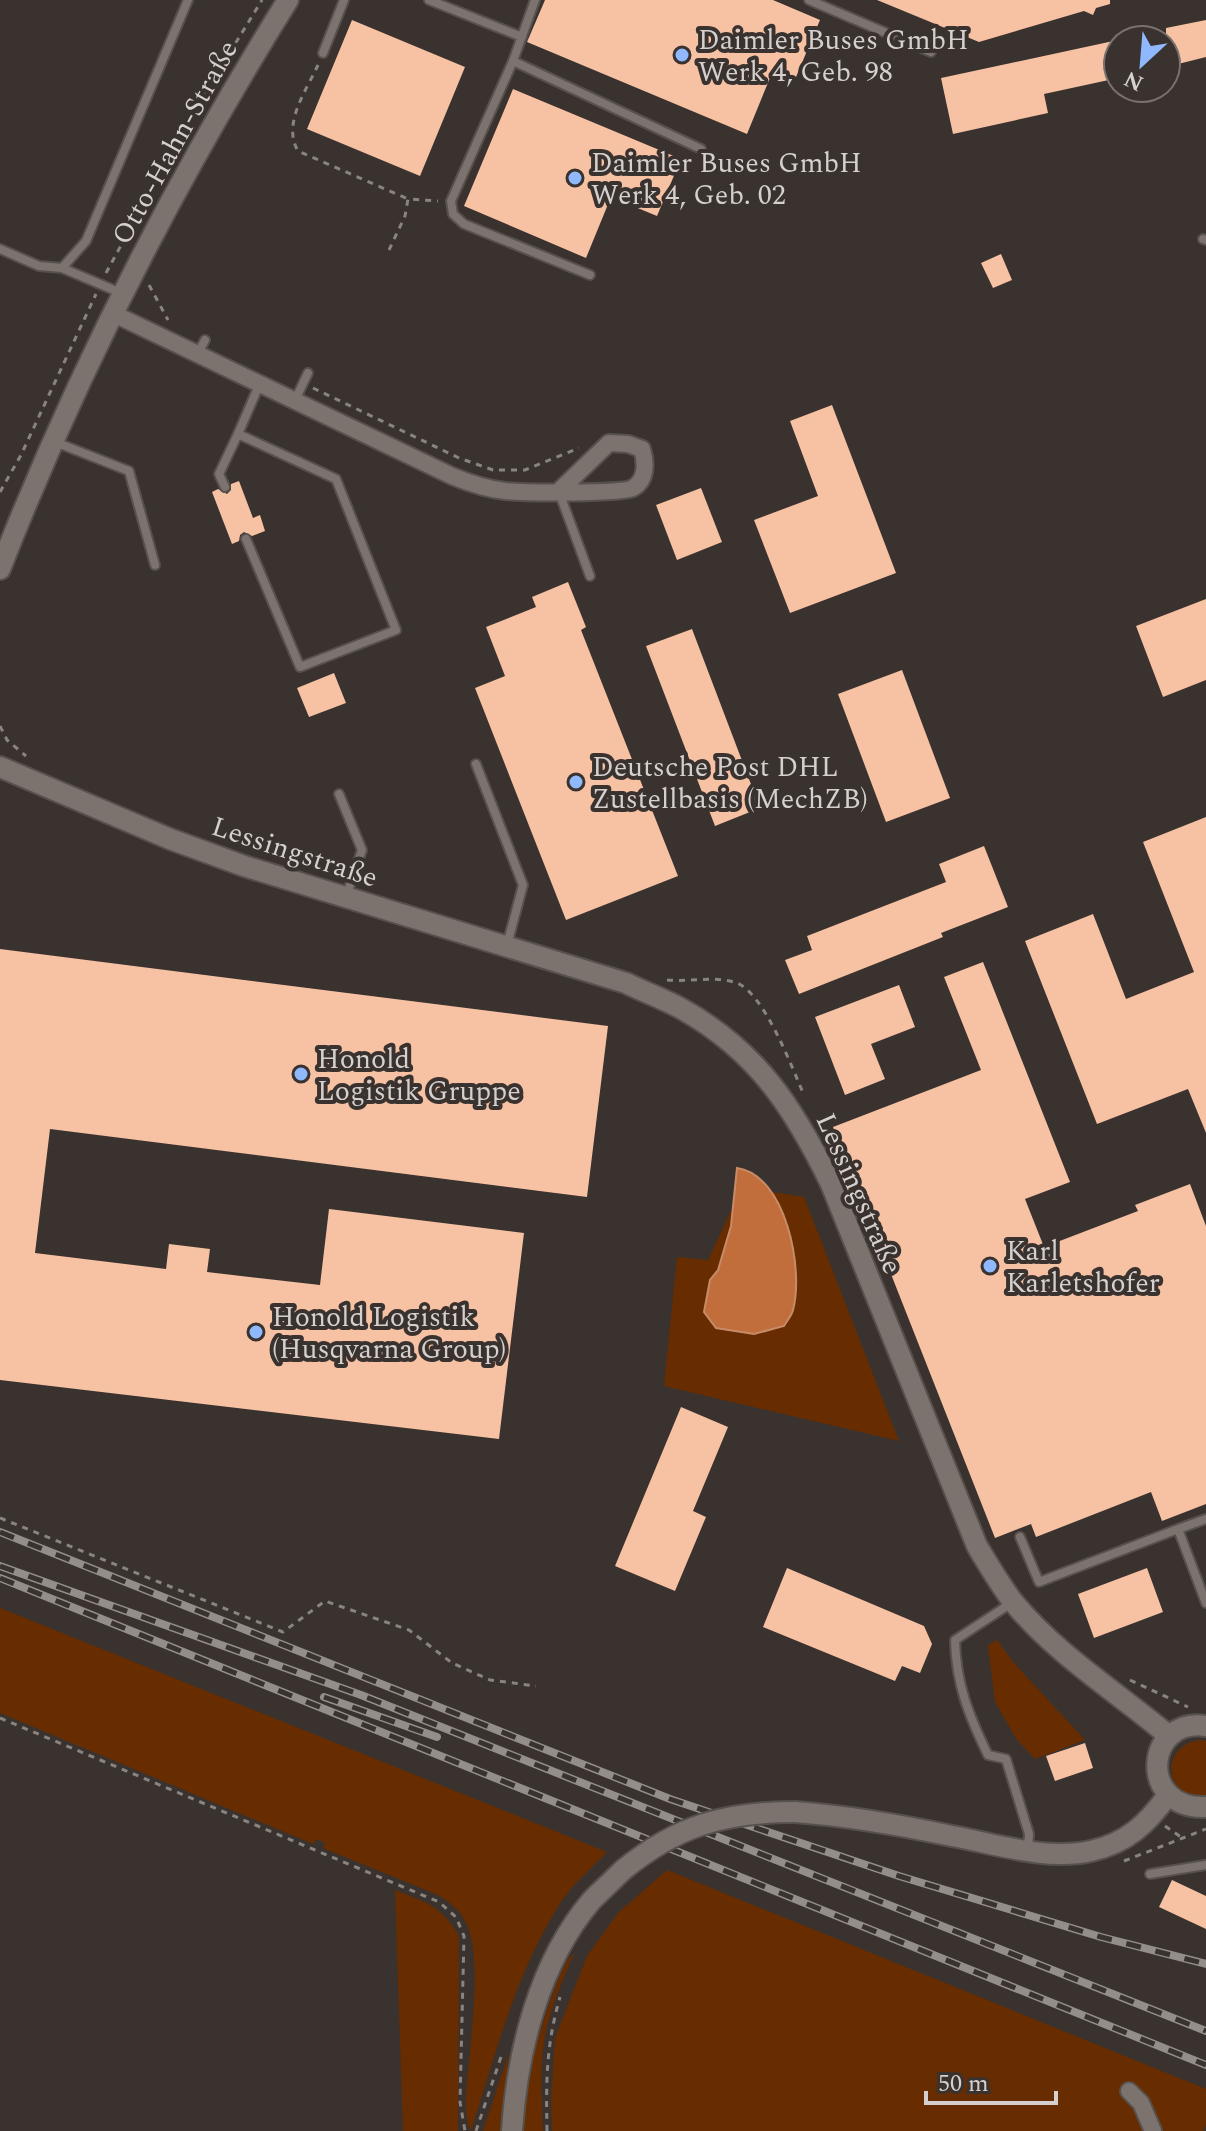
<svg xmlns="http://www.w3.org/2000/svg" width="1206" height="2131" viewBox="0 0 1206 2131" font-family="Spectral,serif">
<rect width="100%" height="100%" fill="#3a322e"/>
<path fill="#672d00" d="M 742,1187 L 804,1197 L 899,1441 L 664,1386 L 677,1257 L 708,1260 Z
M 0,1608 L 607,1852 C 592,1868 573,1884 561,1902 C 516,1972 496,2053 471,2131 C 464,2119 466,2098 467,2083 C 470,2042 484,1955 465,1921 C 459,1909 449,1902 438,1895 L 323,1848 L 325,1843 L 316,1839 L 313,1844 L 0,1713 Z
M 997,1640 L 1014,1663 L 1085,1740 L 1035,1759 L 1017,1740 L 995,1702 L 988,1645 Z
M 1200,1740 L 1206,1741 L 1206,1796 C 1164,1800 1158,1746 1200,1740 Z
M 667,1870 L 1206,2089 L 1206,2124 L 1203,2131 L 552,2131 L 551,2101 L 555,2038 L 587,1956 L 618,1913 Z
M 395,1890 C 426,1902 442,1906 459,1936 L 458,2131 L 403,2131 Z
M 574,1953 C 563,1980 550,2008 545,2036 C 539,2068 542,2100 543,2131 L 524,2131 C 525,2112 526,2093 529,2075 C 533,2054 559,1962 574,1953 Z
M 509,2052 L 501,2131 L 483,2131 Z"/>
<path fill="#c16e3c" stroke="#c78b68" stroke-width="2" d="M 737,1168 C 786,1175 804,1269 793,1310 C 792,1315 787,1321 784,1326 L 754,1334 L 716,1328 L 704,1312 L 710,1280 L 718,1270 L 731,1226 Z"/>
<path fill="#f7c1a4" d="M 545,0 L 773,0 L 820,20 L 796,77 L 774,68 L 747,134 L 527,42 Z
M 877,0 L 1110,0 L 1110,4 L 1096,8 L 1093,15 L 1084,11 L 979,42 Z
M 352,20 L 465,67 L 420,176 L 307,129 Z
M 1206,20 L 1206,57 L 1166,67 L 1166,28 Z
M 1118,40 L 1118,78 L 1044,94 L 1048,113 L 953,134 L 941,78 Z
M 513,89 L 681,159 L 657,216 L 611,197 L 586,258 L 464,206 Z
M 1001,254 L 1012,280 L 993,288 L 981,263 Z
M 832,405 L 896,573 L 790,613 L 754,520 L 818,496 L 790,421 Z
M 239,481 L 253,518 L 260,515 L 265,531 L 252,536 L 244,532 L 240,535 L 239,541 L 232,544 L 212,492 L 218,489 L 227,494 L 231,490 L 231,484 Z
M 701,488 L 722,542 L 677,560 L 656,505 Z
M 568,582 L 586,627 L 581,630 L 678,876 L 566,920 L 475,688 L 505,676 L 486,627 L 536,607 L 532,597 Z
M 1206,599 L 1206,680 L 1163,697 L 1136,626 Z
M 692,629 L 760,808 L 715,826 L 646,646 Z
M 902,670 L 950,798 L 886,822 L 838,694 Z
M 334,673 L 346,703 L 309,717 L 297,688 Z
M 1206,817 L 1206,1133 L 1188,1089 L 1097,1124 L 1025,941 L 1093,914 L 1126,999 L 1194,972 L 1143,842 Z
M 984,846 L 1008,907 L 941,933 L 943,937 L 799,994 L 785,960 L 812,950 L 807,936 L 946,882 L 939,864 Z
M 0,949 L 608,1026 L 587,1197 L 50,1129 L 35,1253 L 166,1269 L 169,1244 L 210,1249 L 207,1272 L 320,1285 L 329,1209 L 524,1233 L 499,1439 L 0,1380 Z
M 983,962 L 1070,1182 L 1025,1199 L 1044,1247 L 1138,1211 L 1135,1205 L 1190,1184 L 1206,1226 L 1206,1504 L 1162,1521 L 1151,1492 L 1036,1537 L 1031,1524 L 995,1538 L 833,1127 L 981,1070 L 944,977 Z
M 899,985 L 915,1027 L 871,1044 L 885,1079 L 845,1095 L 815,1017 Z
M 681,1407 L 728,1427 L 693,1511 L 706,1517 L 675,1591 L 615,1566 Z
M 787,1568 L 924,1626 L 932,1644 L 920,1673 L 902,1666 L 895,1681 L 763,1627 Z
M 1147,1568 L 1163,1612 L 1094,1638 L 1078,1594 Z
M 1085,1743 L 1093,1768 L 1055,1781 L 1046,1756 Z
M 1172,1880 L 1206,1896 L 1206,1929 L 1159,1907 Z"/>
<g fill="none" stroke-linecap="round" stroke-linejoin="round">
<g stroke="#57514d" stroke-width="12">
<path id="lane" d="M 429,0 L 522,37
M 809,0 L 931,52
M 323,53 L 344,0
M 513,61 L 535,0
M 1203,239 L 1206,240
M 0,249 L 39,266 L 62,268 L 121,293
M 62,268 L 86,241 L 188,0
M 590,275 L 464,224 L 453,214 L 451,201 L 513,61 L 701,149
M 198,353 L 205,340
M 295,400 L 308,373
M 55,442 L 129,471 L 155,565
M 225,487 L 219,474 L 238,434
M 559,492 L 590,576
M 246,539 L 300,667 L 396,630 L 336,479 L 238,434 L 260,383
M 476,764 L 523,885 L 507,945
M 339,794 L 362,850 L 346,897
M 1178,1529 L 1206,1519
M 1020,1537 L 1039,1582 L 1178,1529 L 1206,1603
M 1013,1602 L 955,1640 C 956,1684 969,1716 988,1755 L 1006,1759 L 1029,1834 L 1028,1849
M 1150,1874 L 1206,1865"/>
</g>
<g stroke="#57514d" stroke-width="20">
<path id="street" d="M 112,313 L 452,476 C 469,483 486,489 505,491 C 521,493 623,494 633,488 C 647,480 646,462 642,449 L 628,444 L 609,443 L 559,491
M 1129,2091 L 1141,2103 L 1153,2131"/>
</g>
<g stroke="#57514d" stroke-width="24">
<path id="secondary" d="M 0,569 C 78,370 175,181 288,0
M 0,767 L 170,839 L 244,866 L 626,983 C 644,992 664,999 682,1009 C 757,1051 794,1108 831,1184 L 977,1546 C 989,1566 1000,1585 1014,1603 C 1058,1656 1117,1692 1169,1736
M 1206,1726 C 1144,1717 1138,1810 1206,1807
M 795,1812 C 849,1816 900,1825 952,1836 C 996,1844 1047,1861 1091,1851 C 1127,1843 1147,1824 1168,1795
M 512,2131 C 517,2052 539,1962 592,1900 C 602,1890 613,1880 623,1870"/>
</g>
<path stroke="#8a8481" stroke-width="3" stroke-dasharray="6 6" stroke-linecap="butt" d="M 318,65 C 306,91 282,124 298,151 L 408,199
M 389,250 L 405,216 L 408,199 L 438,201
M 106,273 L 194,111 L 262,0
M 149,285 L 168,320
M 313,388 L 459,458 L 493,470 L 525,470 L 579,448
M 0,492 L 21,455 L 96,294
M 0,726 L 7,740 L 26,756
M 667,980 C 689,982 712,976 734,982 C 763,989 792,1068 804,1095
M 0,1518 L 283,1632 L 325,1601 L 409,1630 L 452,1663 L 490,1680 L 536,1686
M 1130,1680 L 1188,1707
M 0,1718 L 439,1902 L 456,1917 L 464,1936 L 460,2102 L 465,2131
M 1165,1826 L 1181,1837
M 1124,1861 L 1206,1829
M 476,2131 L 501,2057
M 547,2131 C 546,2080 546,2046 560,1997"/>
<use href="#lane" stroke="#7c736e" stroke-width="8"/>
<use href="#street" stroke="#7c736e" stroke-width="16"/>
<use href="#secondary" stroke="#7c736e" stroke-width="20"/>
<g stroke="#948e8b" stroke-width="8">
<path id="rail" d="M 0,1532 L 670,1799 L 899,1876 L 1101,1937 L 1206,1964
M 0,1566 L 361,1695 L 1206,2031
M 0,1578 L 1206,2065
M 324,1697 L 437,1737"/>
</g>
<use href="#rail" stroke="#3a322e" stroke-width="5" stroke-dasharray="15" stroke-linecap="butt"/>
<g stroke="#57514d" stroke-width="24" stroke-linecap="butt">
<path id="secondary-bridge" d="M 623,1870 C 678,1825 726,1812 795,1812"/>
</g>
<use href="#secondary-bridge" stroke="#7c736e" stroke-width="20"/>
</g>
<g fill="#8fb8fd" stroke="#3a322e" stroke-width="3">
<circle cx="682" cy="55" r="8"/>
<circle cx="575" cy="178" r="8"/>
<circle cx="576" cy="782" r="8"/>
<circle cx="301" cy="1074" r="8"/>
<circle cx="990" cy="1266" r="8"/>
<circle cx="256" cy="1332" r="8"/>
</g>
<g text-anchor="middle" stroke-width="8" stroke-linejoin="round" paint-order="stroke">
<g font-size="28" fill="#d5d0ce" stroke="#3a322e" text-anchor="start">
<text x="698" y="49">Daimler Buses GmbH<tspan x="698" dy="32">Werk 4, Geb. 98</tspan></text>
<text x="591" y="172">Daimler Buses GmbH<tspan x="591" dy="32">Werk 4, Geb. 02</tspan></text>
<text x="592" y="776">Deutsche Post DHL<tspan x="592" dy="32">Zustellbasis (MechZB)</tspan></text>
<text x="317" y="1068">Honold<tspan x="317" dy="32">Logistik Gruppe</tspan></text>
<text x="1006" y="1260">Karl<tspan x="1006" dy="32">Karletshofer</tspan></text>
<text x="272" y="1326">Honold Logistik<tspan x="272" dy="32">(Husqvarna Group)</tspan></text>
</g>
<g font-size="28" fill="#d5d0ce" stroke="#3a322e">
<text transform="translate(174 142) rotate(-61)" y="10">Otto-Hahn-Straße</text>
<text transform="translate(295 851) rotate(18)" y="10">Lessingstraße</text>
<text transform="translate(860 1193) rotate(66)" y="10">Lessingstraße</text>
</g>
</g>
<g transform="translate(1142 64) rotate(206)"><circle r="38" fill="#3a322e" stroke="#78716e" stroke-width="2"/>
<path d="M0-6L14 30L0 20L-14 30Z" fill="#8fb8fd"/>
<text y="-12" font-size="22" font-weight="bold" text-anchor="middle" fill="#d5d0ce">N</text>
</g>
<path d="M926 2091v12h130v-12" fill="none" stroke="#d5d0ce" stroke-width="4"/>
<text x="938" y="2091" font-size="24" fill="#d5d0ce" stroke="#3a322e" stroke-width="6" paint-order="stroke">50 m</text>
</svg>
